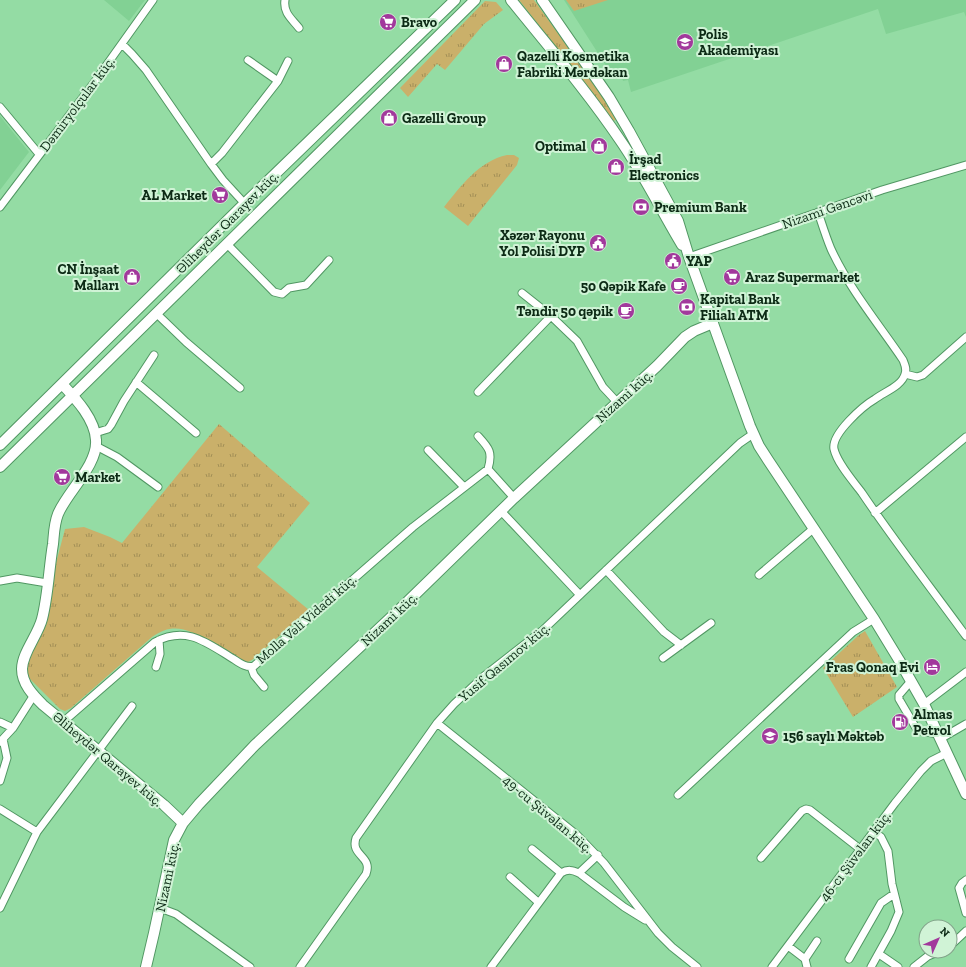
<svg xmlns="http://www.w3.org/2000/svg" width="966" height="967" viewBox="0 0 966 967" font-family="'Zilla Slab',serif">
<defs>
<pattern id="grass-tufts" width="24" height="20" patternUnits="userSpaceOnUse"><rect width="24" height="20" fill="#cab06a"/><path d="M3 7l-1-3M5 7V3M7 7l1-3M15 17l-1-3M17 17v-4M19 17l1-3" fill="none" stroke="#a28f56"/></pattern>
</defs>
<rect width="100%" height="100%" fill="#94dca4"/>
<path fill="#82d194" d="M 104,0 L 145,0 L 129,21 Z
M 564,0 L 966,0 L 966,17 L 964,12 L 886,34 L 878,9 L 631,92 L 628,80 L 623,81 L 619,68 L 610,72 Z
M 0,116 L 29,152 L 0,190 Z"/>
<path fill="url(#grass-tufts)" d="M 519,0 L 534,0 L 618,117 L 614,121 Z
M 566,0 L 608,0 L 574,11 Z
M 485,1 L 496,2 L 503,10 L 484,24 L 445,70 L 437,64 L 408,97 L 400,88 Z
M 507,155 L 514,155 L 519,158 L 517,165 L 468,226 L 444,207 C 461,186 479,161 507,155 Z
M 219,424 L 310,503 L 257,567 L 309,610 L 252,660 L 248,662 L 243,661 C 232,655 221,649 210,642 C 189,630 174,621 152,637 L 71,708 L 65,711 L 60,709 L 29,678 L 26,670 L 27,664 L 46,624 L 56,563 L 65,529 L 84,527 L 110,537 L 122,543 Z
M 865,631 L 897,687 L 853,717 L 823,668 L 859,635 Z"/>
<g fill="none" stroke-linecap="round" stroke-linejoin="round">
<g stroke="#519763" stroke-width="9">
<path id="street" d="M 285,0 C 283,13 292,19 299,28
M 122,44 L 132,54 L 146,70 L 211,164 L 223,180 L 245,204
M 248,60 L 278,81
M 0,107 L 39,154
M 211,164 L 222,153 L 278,81 L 288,61
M 0,207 L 93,84 L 153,0
M 818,212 C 822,224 826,237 831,249 C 850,290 878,323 903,360 C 905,365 907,369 905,374 C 902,386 884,392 875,399 C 863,406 831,434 834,449 C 837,463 853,481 862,493 C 895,542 931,588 966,636
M 227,244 L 274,292 L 282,294 L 289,288 L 306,285 L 329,260
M 689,257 L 882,190 L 966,165
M 522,293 L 551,316 L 577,341 L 603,387 L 617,402
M 157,314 L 186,342 L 240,388
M 905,374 L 917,377 L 923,375 L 966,337
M 136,382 L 196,433
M 478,392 L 551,316
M 95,433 L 108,429 L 111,425 L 124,401 L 154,355
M 478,436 C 489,448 493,452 488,469
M 96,446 L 117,457 L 158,487
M 428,450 L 464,487
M 501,511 L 580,595
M 875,513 L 966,437
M 606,570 L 664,632 L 681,645
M 759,575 L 813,529
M 0,581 L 17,578 L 47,583
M 663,658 L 711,623
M 156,667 L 160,654 L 159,640
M 251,667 L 254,675 L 264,687
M 911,681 L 899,695 L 899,699 L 916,728 L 920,731 L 938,734
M 924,704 L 966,672
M 0,722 L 13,728
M 63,722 L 155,642 C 187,625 207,643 235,660 C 241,664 247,668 254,666 L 413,527 L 488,469 L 514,498
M 437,723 L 577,835 L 604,863 L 658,933 L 672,947 L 697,967
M 940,739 L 966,724
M 0,742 L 13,728 L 34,695
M 0,781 L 7,758 L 3,739
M 678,795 L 853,632 L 874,619
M 0,809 L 37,832
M 532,849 L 561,873
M 761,858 L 802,811 L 806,809 L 810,810 L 860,849
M 579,873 L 598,855
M 510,877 L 538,902
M 966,880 L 962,883 L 959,888 L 966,913
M 0,908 L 37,832 L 132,706
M 160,908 L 176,914 L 250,967
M 788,946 L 805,959 L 807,967
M 950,946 L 966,931
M 879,954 L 898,967
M 805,959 L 817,941
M 849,959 L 881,903 L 894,894
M 300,967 L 366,874 C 373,856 350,856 356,838 L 413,757 L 437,723 L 454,704 L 484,676 L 543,630 L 740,443 L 753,434
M 491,967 L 561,873 C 568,869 572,870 579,873 L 624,907 L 645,920
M 772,967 L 895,803 L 921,771 L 931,761 L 947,753
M 871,967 L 891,931 L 899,912 L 892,884 L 888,851 L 881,837 L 873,831
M 914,967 L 928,956 L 940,951"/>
</g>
<g stroke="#519763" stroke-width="12">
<path id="secondary" d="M 511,0 C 548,46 587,91 620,140 C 643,173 661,210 682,245
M 542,0 L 609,97 L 629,131 L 678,221 L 689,257 L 750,426 L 759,446 L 768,460 L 874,619 L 899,660 L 924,704 L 966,794
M 62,384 C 76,399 95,419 96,440 C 98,465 67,492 58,514 C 54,524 54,534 53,544 C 49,568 48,596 42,619 C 38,635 22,653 22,669 C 22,684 33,695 43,705 L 164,805 L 183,823
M 0,445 L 240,208 L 455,0
M 0,467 L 475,0
M 146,967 L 154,933 L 174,840 L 183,823 L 199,804 L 255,745 L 399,610 L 514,498 L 657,366 L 685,337 L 694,331 L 713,323"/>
</g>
<use href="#street" stroke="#fff" stroke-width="7"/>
<use href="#secondary" stroke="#fff" stroke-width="10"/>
</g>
<defs>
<g id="supermarket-disc" transform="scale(0.9)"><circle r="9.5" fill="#a2399c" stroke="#d0f3d6"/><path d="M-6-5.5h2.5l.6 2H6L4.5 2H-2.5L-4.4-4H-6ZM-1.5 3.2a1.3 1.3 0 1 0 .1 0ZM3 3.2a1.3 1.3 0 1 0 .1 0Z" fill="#fff"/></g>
<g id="university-disc" transform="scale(0.9)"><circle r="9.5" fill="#a2399c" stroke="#d0f3d6"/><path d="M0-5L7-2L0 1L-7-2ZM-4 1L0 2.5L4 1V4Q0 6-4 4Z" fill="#fff"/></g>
<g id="shop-disc" transform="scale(0.9)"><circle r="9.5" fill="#a2399c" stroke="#d0f3d6"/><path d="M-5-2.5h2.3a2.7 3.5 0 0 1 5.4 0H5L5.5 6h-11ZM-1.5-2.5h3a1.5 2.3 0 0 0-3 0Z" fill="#fff"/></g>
<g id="bank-disc" transform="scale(0.9)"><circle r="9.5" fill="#a2399c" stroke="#d0f3d6"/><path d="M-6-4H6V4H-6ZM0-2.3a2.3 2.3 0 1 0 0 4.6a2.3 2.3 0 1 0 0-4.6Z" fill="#fff"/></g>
<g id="civic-disc" transform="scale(0.9)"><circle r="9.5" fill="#a2399c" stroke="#d0f3d6"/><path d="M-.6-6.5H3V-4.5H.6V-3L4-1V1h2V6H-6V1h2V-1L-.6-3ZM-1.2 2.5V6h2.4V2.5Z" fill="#fff"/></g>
<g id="cafe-disc" transform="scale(0.9)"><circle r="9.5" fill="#a2399c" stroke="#d0f3d6"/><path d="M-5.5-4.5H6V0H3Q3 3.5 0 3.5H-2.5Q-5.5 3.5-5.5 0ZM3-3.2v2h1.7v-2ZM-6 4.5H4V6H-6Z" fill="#fff"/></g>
<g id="hotel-disc" transform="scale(0.9)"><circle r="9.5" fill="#a2399c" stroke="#d0f3d6"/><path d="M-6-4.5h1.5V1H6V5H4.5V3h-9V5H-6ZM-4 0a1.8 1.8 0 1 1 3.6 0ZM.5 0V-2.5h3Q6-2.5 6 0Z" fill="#fff"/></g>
<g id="fuel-disc" transform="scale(0.9)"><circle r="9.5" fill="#a2399c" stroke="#d0f3d6"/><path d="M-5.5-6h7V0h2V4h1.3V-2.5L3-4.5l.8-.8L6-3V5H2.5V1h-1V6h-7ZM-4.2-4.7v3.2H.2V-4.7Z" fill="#fff"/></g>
<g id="school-disc" transform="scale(0.9)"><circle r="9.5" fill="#a2399c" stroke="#d0f3d6"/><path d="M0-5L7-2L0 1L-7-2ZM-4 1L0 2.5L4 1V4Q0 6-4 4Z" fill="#fff"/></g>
</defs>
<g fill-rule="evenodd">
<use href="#supermarket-disc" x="388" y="22"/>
<use href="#university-disc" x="685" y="42"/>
<use href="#shop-disc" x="504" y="64"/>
<use href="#shop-disc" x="389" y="118"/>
<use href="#shop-disc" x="599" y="146"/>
<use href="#shop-disc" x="616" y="167"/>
<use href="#supermarket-disc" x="220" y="195"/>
<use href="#bank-disc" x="641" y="207"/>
<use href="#civic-disc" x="598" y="243"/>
<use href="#civic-disc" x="673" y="261"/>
<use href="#shop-disc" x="132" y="277"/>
<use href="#supermarket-disc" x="732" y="277"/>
<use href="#cafe-disc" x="679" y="286"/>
<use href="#bank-disc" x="687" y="307"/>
<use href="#cafe-disc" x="626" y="311"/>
<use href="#supermarket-disc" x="62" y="477"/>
<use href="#hotel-disc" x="932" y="667"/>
<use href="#fuel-disc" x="900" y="722"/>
<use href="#school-disc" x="770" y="736"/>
</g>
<g text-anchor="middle" stroke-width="4" stroke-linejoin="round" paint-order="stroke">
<g font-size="14" font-weight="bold" fill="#0c2a15" stroke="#d0f3d6" text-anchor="start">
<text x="401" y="27">Bravo</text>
<text x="698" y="39">Polis<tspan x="698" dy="16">Akademiyası</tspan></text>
<text x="517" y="61">Qazelli Kosmetika<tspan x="517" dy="16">Fabriki Mərdəkan</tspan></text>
<text x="402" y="123">Gazelli Group</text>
<text x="586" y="151" text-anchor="end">Optimal</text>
<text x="629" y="164">İrşad<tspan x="629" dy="16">Electronics</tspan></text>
<text x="207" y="200" text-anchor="end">AL Market</text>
<text x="654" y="212">Premium Bank</text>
<text x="585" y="240" text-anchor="end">Xəzər Rayonu<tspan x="585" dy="16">Yol Polisi DYP</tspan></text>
<text x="686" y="266">YAP</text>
<text x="119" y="274" text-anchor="end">CN İnşaat<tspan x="119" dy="16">Malları</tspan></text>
<text x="745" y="282">Araz Supermarket</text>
<text x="666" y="291" text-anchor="end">50 Qəpik Kafe</text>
<text x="700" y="304">Kapital Bank<tspan x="700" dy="16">Filialı ATM</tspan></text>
<text x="613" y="316" text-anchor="end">Təndir 50 qəpik</text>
<text x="75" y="482">Market</text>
<text x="919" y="672" text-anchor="end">Fras Qonaq Evi</text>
<text x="913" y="719">Almas<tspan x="913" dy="16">Petrol</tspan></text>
<text x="783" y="741">156 saylı Məktəb</text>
</g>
<g font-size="14" fill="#0c2a15" stroke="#d0f3d6">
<text transform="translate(77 104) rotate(-53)" y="5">Dəmiryolçular küç.</text>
<text transform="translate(827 209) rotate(-19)" y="5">Nizami Gəncəvi</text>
<text transform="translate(227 222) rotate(-45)" y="5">Əliheydər Qarayev küç.</text>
<text transform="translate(624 396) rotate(-42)" y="5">Nizami küç.</text>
<text transform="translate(306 619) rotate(-41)" y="5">Molla Vəli Vidadi küç.</text>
<text transform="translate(389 619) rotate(-43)" y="5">Nizami küç.</text>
<text transform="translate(504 662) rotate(-40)" y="5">Yusif Qasımov küç.</text>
<text transform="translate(108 759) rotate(40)" y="5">Əliheydər Qarayev küç.</text>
<text transform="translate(548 814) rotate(40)" y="5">49-cu Şüvəlan küç.</text>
<text transform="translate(855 856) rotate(-53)" y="5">46-cı Şüvəlan küç.</text>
<text transform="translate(167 877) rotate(-78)" y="5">Nizami küç.</text>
</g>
</g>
<g transform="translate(938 939) rotate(45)"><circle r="19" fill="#d0f3d6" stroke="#82a389"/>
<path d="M0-3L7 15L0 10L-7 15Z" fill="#a2399c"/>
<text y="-6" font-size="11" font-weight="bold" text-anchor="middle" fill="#0c2a15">N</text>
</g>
</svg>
